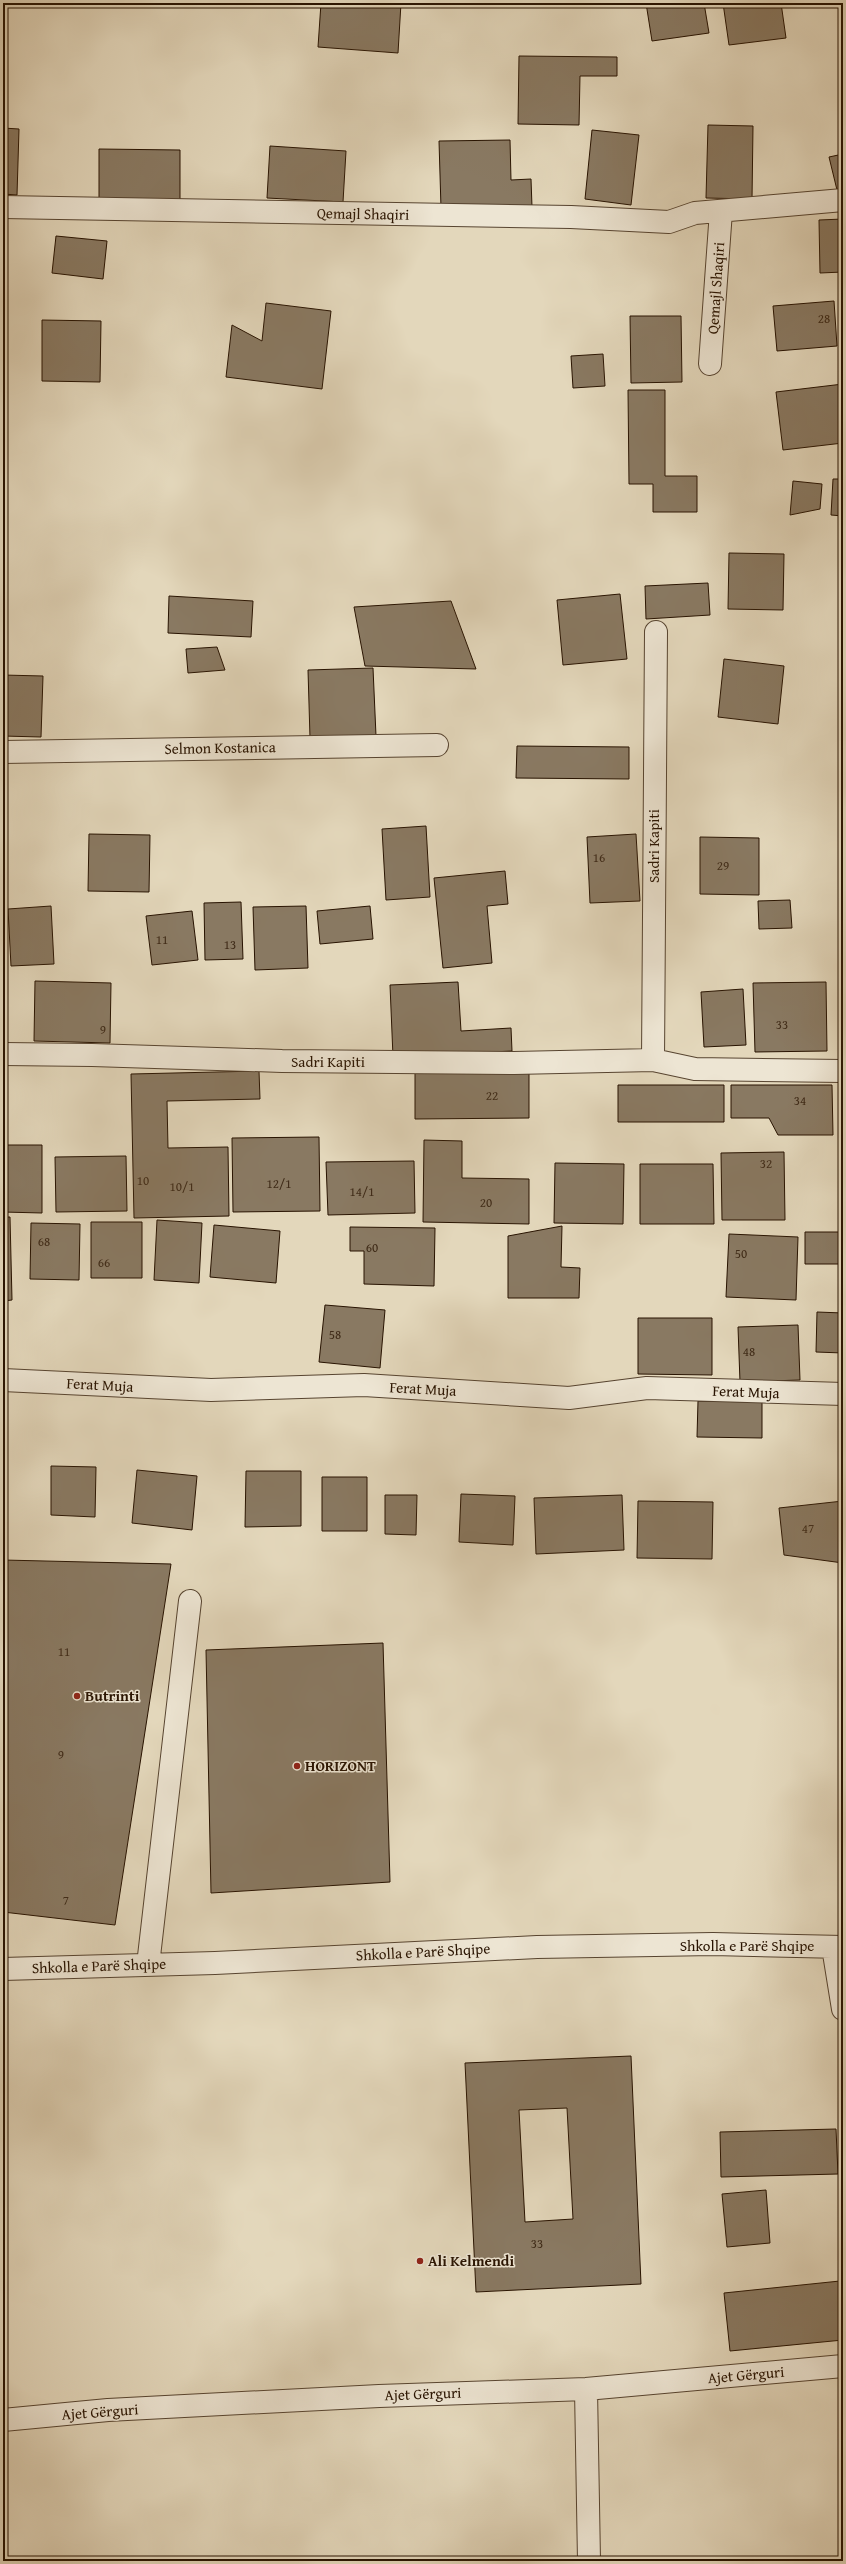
<svg xmlns="http://www.w3.org/2000/svg" width="846" height="2564" viewBox="0 0 846 2564" font-family="'Gentium Book Plus',serif">
<rect width="100%" height="100%" fill="#e3d7bb"/>
<filter id="stains"><feTurbulence type="fractalNoise" baseFrequency=".005" numOctaves="4"/><feColorMatrix values="0 0 0 0 .2 0 0 0 0 .09 0 0 0 0 .02 0 0 0 .5 -.17"/></filter>
<radialGradient id="worn" r=".72"><stop offset=".6" stop-color="#630" stop-opacity="0"/><stop offset="1" stop-color="#630" stop-opacity=".3"/></radialGradient>
<path fill="#897962" stroke="#281301" fill-rule="evenodd" d="M 321,3 L 401,3 L 398,53 L 318,47 Z
M 646,3 L 704,3 L 709,33 L 652,41 Z
M 723,3 L 781,3 L 786,38 L 729,45 Z
M 519,56 L 617,57 L 617,76 L 580,76 L 579,125 L 518,124 Z
M 708,125 L 753,126 L 752,199 L 706,198 Z
M 3,128 L 19,129 L 17,195 L 3,194 Z
M 592,130 L 639,135 L 631,205 L 585,199 Z
M 510,140 L 511,180 L 531,179 L 532,207 L 441,208 L 439,141 Z
M 270,146 L 346,151 L 343,202 L 267,198 Z
M 99,149 L 180,150 L 180,203 L 99,203 Z
M 843,154 L 843,189 L 837,190 L 829,157 Z
M 843,219 L 843,272 L 820,273 L 819,220 Z
M 56,236 L 107,241 L 103,279 L 52,273 Z
M 834,301 L 837,346 L 777,351 L 773,306 Z
M 266,303 L 331,311 L 322,389 L 226,377 L 232,325 L 262,341 Z
M 630,316 L 681,316 L 682,382 L 631,383 Z
M 42,320 L 101,321 L 100,382 L 42,381 Z
M 603,354 L 605,386 L 573,388 L 571,356 Z
M 843,384 L 843,443 L 783,450 L 776,392 Z
M 628,390 L 665,390 L 665,476 L 697,476 L 697,512 L 653,512 L 653,484 L 629,484 Z
M 833,479 L 843,479 L 843,516 L 831,515 Z
M 793,481 L 822,484 L 820,509 L 790,515 Z
M 729,553 L 784,554 L 783,610 L 728,609 Z
M 708,583 L 710,615 L 646,619 L 645,586 Z
M 620,594 L 627,659 L 563,665 L 557,600 Z
M 169,596 L 253,601 L 251,637 L 168,633 Z
M 451,601 L 476,669 L 365,666 L 354,607 Z
M 217,647 L 225,670 L 188,673 L 186,649 Z
M 724,659 L 784,666 L 778,724 L 718,717 Z
M 373,668 L 376,736 L 310,738 L 308,670 Z
M 3,675 L 43,676 L 41,737 L 3,736 Z
M 517,746 L 629,747 L 629,779 L 516,778 Z
M 426,826 L 430,897 L 386,900 L 382,829 Z
M 89,834 L 150,835 L 149,892 L 88,891 Z
M 636,834 L 640,901 L 590,903 L 587,837 Z
M 700,837 L 759,838 L 759,895 L 700,894 Z
M 505,871 L 508,904 L 487,906 L 492,963 L 443,968 L 434,878 Z
M 790,900 L 792,928 L 759,929 L 758,901 Z
M 241,902 L 243,959 L 205,960 L 204,903 Z
M 51,906 L 54,964 L 11,966 L 8,909 Z
M 306,906 L 308,968 L 255,970 L 253,907 Z
M 370,906 L 373,939 L 320,944 L 317,911 Z
M 192,911 L 198,960 L 152,965 L 146,916 Z
M 35,981 L 111,983 L 110,1043 L 34,1041 Z
M 458,982 L 461,1031 L 511,1028 L 512,1051 L 393,1057 L 390,985 Z
M 826,982 L 827,1051 L 755,1052 L 753,983 Z
M 743,989 L 746,1045 L 704,1047 L 701,992 Z
M 259,1071 L 260,1099 L 167,1101 L 168,1148 L 228,1147 L 229,1216 L 134,1218 L 131,1074 Z
M 529,1072 L 529,1118 L 415,1119 L 415,1073 Z
M 618,1085 L 724,1085 L 724,1122 L 618,1122 Z
M 731,1085 L 832,1085 L 833,1135 L 778,1135 L 769,1118 L 731,1118 Z
M 319,1137 L 320,1211 L 233,1212 L 232,1138 Z
M 424,1140 L 462,1141 L 462,1178 L 529,1179 L 529,1224 L 423,1222 Z
M 3,1145 L 42,1145 L 42,1213 L 3,1212 Z
M 784,1152 L 785,1220 L 722,1220 L 721,1153 Z
M 126,1156 L 127,1211 L 56,1212 L 55,1157 Z
M 414,1161 L 415,1213 L 328,1215 L 326,1162 Z
M 555,1163 L 624,1164 L 623,1224 L 554,1223 Z
M 640,1164 L 713,1164 L 714,1224 L 640,1224 Z
M 3,1217 L 10,1217 L 12,1300 L 3,1301 Z
M 157,1220 L 202,1223 L 199,1283 L 154,1280 Z
M 91,1222 L 142,1222 L 142,1278 L 91,1278 Z
M 31,1223 L 80,1224 L 79,1280 L 30,1279 Z
M 214,1225 L 280,1231 L 276,1283 L 210,1277 Z
M 562,1226 L 561,1267 L 580,1268 L 579,1298 L 508,1298 L 508,1236 Z
M 350,1227 L 435,1228 L 434,1286 L 364,1284 L 364,1251 L 350,1251 Z
M 805,1232 L 843,1232 L 843,1264 L 805,1264 Z
M 729,1234 L 798,1237 L 796,1300 L 726,1297 Z
M 325,1305 L 385,1310 L 380,1368 L 319,1362 Z
M 817,1312 L 843,1313 L 843,1353 L 816,1352 Z
M 638,1318 L 712,1318 L 712,1375 L 638,1374 Z
M 798,1325 L 800,1380 L 740,1382 L 738,1327 Z
M 698,1401 L 762,1402 L 762,1438 L 697,1437 Z
M 3,1466 L 4,1466 L 4,1513 L 3,1513 Z
M 51,1466 L 96,1467 L 95,1517 L 51,1515 Z
M 137,1470 L 197,1476 L 192,1530 L 132,1523 Z
M 246,1471 L 301,1471 L 301,1526 L 245,1527 Z
M 322,1477 L 367,1477 L 367,1531 L 322,1531 Z
M 461,1494 L 515,1496 L 513,1545 L 459,1542 Z
M 385,1495 L 417,1495 L 416,1535 L 385,1534 Z
M 622,1495 L 624,1550 L 536,1554 L 534,1498 Z
M 638,1501 L 713,1502 L 712,1559 L 637,1558 Z
M 843,1501 L 843,1563 L 784,1555 L 779,1508 Z
M 3,1560 L 171,1564 L 115,1925 L 3,1912 Z
M 383,1643 L 390,1882 L 211,1893 L 206,1650 Z
M 631,2056 L 641,2284 L 476,2292 L 465,2063 ZM 567,2108 L 573,2219 L 525,2222 L 519,2110 Z
M 836,2129 L 838,2174 L 721,2177 L 720,2132 Z
M 766,2190 L 770,2243 L 727,2247 L 722,2194 Z
M 840,2281 L 843,2340 L 730,2351 L 724,2293 Z"/>
<g fill="none" stroke-linecap="round" stroke-linejoin="round">
<g stroke="#574430" stroke-width="24">
<path id="minor" d="M 3,207 L 571,217 L 669,222 L 695,213 L 843,200
M 710,364 L 721,211
M 3,752 L 437,745
M 3,1054 L 92,1055 L 282,1061 L 514,1063 L 653,1060 L 695,1069 L 843,1071
M 653,1060 L 656,632
M 3,1380 L 211,1390 L 364,1385 L 569,1398 L 647,1388 L 843,1394
M 833,1947 L 843,2009
M 148,1965 L 190,1601
M 3,1969 L 215,1963 L 537,1947 L 713,1944 L 843,1947
M 586,2389 L 589,2561
M 3,2420 L 108,2410 L 379,2396 L 586,2389 L 843,2366"/>
</g>
<use href="#minor" stroke="#ede5d3" stroke-width="22"/>
</g>
<g fill="#8f2418" stroke="#ede5d3" stroke-width="1.5">
<circle cx="77" cy="1696" r="4"/>
<circle cx="297" cy="1766" r="4"/>
<circle cx="420" cy="2261" r="4"/>
</g>
<g text-anchor="middle" stroke-width="3" stroke-linejoin="round" paint-order="stroke">
<g font-size="13" fill="#402c19">
<text x="824" y="323">28</text>
<text x="599" y="862">16</text>
<text x="723" y="870">29</text>
<text x="162" y="944">11</text>
<text x="230" y="949">13</text>
<text x="782" y="1029">33</text>
<text x="103" y="1034">9</text>
<text x="492" y="1100">22</text>
<text x="800" y="1105">34</text>
<text x="766" y="1168">32</text>
<text x="143" y="1185">10</text>
<text x="279" y="1188">12/1</text>
<text x="182" y="1191">10/1</text>
<text x="362" y="1196">14/1</text>
<text x="486" y="1207">20</text>
<text x="44" y="1246">68</text>
<text x="372" y="1252">60</text>
<text x="741" y="1258">50</text>
<text x="104" y="1267">66</text>
<text x="335" y="1339">58</text>
<text x="749" y="1356">48</text>
<text x="808" y="1533">47</text>
<text x="64" y="1656">11</text>
<text x="61" y="1759">9</text>
<text x="66" y="1905">7</text>
<text x="537" y="2248">33</text>
</g>
<g font-size="15" fill="#281301" stroke="#ede5d3">
<text transform="translate(363 214) rotate(1)" y="5">Qemajl Shaqiri</text>
<text transform="translate(716 288) rotate(-86)" y="5">Qemajl Shaqiri</text>
<text transform="translate(220 748) rotate(-1)" y="5">Selmon Kostanica</text>
<text transform="translate(654 846) rotate(-90)" y="5">Sadri Kapiti</text>
<text x="328" y="1067">Sadri Kapiti</text>
<text transform="translate(100 1385) rotate(3)" y="5">Ferat Muja</text>
<text transform="translate(423 1389) rotate(3)" y="5">Ferat Muja</text>
<text transform="translate(746 1392) rotate(2)" y="5">Ferat Muja</text>
<text x="747" y="1951">Shkolla e Parë Shqipe</text>
<text transform="translate(423 1952) rotate(-3)" y="5">Shkolla e Parë Shqipe</text>
<text transform="translate(99 1966) rotate(-2)" y="5">Shkolla e Parë Shqipe</text>
<text transform="translate(746 2375) rotate(-5)" y="5">Ajet Gërguri</text>
<text transform="translate(423 2394) rotate(-2)" y="5">Ajet Gërguri</text>
<text transform="translate(100 2412) rotate(-4)" y="5">Ajet Gërguri</text>
</g>
<g font-size="15" font-weight="bold" fill="#281301" stroke="#ede5d3" text-anchor="start">
<text x="85" y="1701">Butrinti</text>
<text x="305" y="1771">HORIZONT</text>
<text x="428" y="2266">Ali Kelmendi</text>
</g>
</g>
<rect width="846" height="2564" fill="none" stroke="#e3d7bb" stroke-width="16"/>
<rect x="4" y="4" width="838" height="2556" fill="none" stroke="#281301" stroke-width="2"/>
<rect x="8" y="8" width="830" height="2548" fill="none" stroke="#281301"/>
<rect width="100%" height="100%" filter="url(#stains)"/>
<rect width="100%" height="100%" fill="url(#worn)"/>
</svg>
